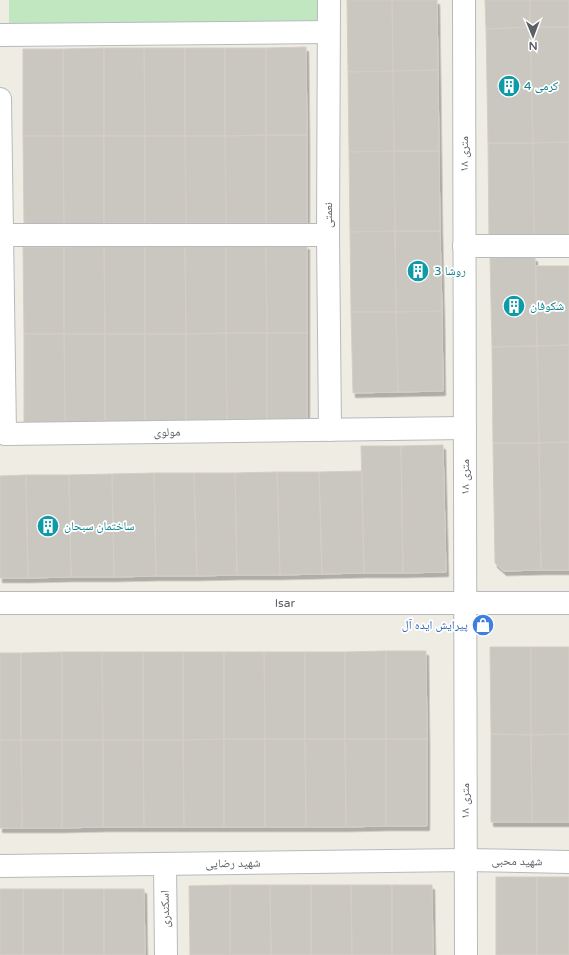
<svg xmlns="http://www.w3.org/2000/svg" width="569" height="955" viewBox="0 0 569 955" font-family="'Varela Round','Noto Naskh Arabic',sans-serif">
<defs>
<filter id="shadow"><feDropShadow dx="2.5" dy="4.5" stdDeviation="0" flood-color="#0004"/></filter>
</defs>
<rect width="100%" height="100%" fill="#efece4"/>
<path fill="#c0e7c0" d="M 9,0 L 324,0 L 324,27 L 9,30 Z"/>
<path fill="#cac7c1" stroke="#d4cec2" filter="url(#shadow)" d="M 347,0 L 392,0 L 393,71 L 348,72 Z
M 392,0 L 437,0 L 438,70 L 393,71 Z
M 485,0 L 530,0 L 530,27 L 486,29 Z
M 530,0 L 569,0 L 569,27 L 530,27 Z
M 530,27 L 569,27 L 569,142 L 533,143 Z
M 530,27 L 533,143 L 488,143 L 486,29 Z
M 306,47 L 307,135 L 266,135 L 266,48 Z
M 104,48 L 104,136 L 63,136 L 63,49 Z
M 104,48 L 144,48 L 145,136 L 104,136 Z
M 144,48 L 185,48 L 185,136 L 145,136 Z
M 185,48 L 225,48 L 225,136 L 185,136 Z
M 225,48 L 266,48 L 266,135 L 225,136 Z
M 23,49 L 63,49 L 63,136 L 23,136 Z
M 438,70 L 439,151 L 394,151 L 393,71 Z
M 393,71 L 394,151 L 349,152 L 348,72 Z
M 266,135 L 266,223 L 226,223 L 225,136 Z
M 266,135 L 307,135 L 307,223 L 266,223 Z
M 23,136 L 63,136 L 64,224 L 24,224 Z
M 63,136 L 104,136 L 104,223 L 64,224 Z
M 104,136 L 145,136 L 145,223 L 104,223 Z
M 145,136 L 185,136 L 186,223 L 145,223 Z
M 185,136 L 225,136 L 226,223 L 186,223 Z
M 569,142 L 569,240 L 534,241 L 533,143 Z
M 488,143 L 533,143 L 534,241 L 489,242 Z
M 394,151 L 439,151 L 440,231 L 395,231 Z
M 394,151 L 395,231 L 350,232 L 349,152 Z
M 395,231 L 440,231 L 442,311 L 396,312 Z
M 395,231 L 396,312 L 351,312 L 350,232 Z
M 307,245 L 307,333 L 267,333 L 266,246 Z
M 104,246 L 105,334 L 64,334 L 64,247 Z
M 104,246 L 145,246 L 145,334 L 105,334 Z
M 145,246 L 185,246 L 186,334 L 145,334 Z
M 185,246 L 226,246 L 226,333 L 186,334 Z
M 226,246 L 266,246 L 267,333 L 226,333 Z
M 23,247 L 64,247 L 64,334 L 24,334 Z
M 535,257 L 537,346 L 492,347 L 490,258 Z
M 536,266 L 569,266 L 569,345 L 537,346 Z
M 442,311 L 443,391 L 398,392 L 396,312 Z
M 351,312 L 396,312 L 398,392 L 353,393 Z
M 226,333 L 267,333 L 267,421 L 227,421 Z
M 226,333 L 227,421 L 186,421 L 186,334 Z
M 267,333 L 307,333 L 307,421 L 267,421 Z
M 24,334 L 64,334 L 65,422 L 24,422 Z
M 64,334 L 105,334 L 105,421 L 65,422 Z
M 105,334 L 145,334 L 145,422 L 105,421 Z
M 145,334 L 186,334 L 186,421 L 145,422 Z
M 569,345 L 569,442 L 539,443 L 537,346 Z
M 537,346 L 539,443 L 493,443 L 492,347 Z
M 569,442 L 569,570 L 541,570 L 539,443 Z
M 493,443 L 539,443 L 541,570 L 504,571 L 495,563 Z
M 443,445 L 446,572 L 403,573 L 401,446 Z
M 361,446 L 401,446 L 403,573 L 364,573 Z
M 362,471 L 364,573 L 322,574 L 319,472 Z
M 277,472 L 280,575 L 237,575 L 235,473 Z
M 277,472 L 319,472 L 322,574 L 280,575 Z
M 154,473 L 156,576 L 114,577 L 112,474 Z
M 154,473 L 194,473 L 197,576 L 156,576 Z
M 194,473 L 235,473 L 237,575 L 197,576 Z
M 112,474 L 114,577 L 71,577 L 69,475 Z
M 26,475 L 28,578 L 0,578 L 0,476 Z
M 26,475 L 69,475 L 71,577 L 28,578 Z
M 490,647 L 531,647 L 531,735 L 491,734 Z
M 531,647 L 569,647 L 569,734 L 531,735 Z
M 386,651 L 426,651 L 427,739 L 386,739 Z
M 386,651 L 386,739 L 345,739 L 345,652 Z
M 62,652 L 102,652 L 103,740 L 62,740 Z
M 62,652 L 62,740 L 21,740 L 21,653 Z
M 102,652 L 143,652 L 143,740 L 103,740 Z
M 143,652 L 183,652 L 183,740 L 143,740 Z
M 183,652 L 224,652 L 224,739 L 183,740 Z
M 224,652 L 264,652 L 265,739 L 224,739 Z
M 264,652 L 305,652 L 305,739 L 265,739 Z
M 305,652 L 345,652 L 345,739 L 305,739 Z
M 0,653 L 21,653 L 21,740 L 0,740 Z
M 491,734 L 531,735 L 532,822 L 491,822 Z
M 569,734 L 569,822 L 532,822 L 531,735 Z
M 224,739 L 224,827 L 184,827 L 183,740 Z
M 224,739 L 265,739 L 265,827 L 224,827 Z
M 265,739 L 305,739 L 306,827 L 265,827 Z
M 305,739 L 345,739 L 346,827 L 306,827 Z
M 345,739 L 386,739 L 386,826 L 346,827 Z
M 386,739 L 427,739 L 427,826 L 386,826 Z
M 0,740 L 21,740 L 22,828 L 0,828 Z
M 21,740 L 62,740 L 62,828 L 22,828 Z
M 62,740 L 103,740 L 103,827 L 62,828 Z
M 103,740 L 143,740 L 144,827 L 103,827 Z
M 143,740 L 183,740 L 184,827 L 144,827 Z
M 496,877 L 537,877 L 537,955 L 496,955 Z
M 537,877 L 569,877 L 569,955 L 537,955 Z
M 230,885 L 270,885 L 271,955 L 230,955 Z
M 230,885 L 230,955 L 190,955 L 189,886 Z
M 270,885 L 311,885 L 311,955 L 271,955 Z
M 311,885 L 351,885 L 352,955 L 311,955 Z
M 351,885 L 392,885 L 392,955 L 352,955 Z
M 392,885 L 432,885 L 433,955 L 392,955 Z
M 0,889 L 23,889 L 23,955 L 0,955 Z
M 23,889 L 63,889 L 63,955 L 23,955 Z
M 63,889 L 104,889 L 104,955 L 63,955 Z
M 104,889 L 144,889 L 145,955 L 104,955 Z"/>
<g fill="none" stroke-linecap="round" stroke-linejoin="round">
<g stroke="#b6babe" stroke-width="24">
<g id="minor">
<path d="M 329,0 L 328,235 L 330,430"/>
<path d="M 464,0 L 466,955"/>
<path d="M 0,35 L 328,32"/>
<path d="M 0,99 L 5,434 L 465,428"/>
<path d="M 0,235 L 328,235"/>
<path d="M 464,246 L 569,246"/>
<path id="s1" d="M 0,603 L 569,603"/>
<path d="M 165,864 L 166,955"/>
<path d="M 0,866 L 465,860 L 569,862"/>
</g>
</g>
<use href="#minor" stroke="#fff" stroke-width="22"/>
</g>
<defs>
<g id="building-disc" transform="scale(1.15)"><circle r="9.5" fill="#0f9aa8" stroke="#fff"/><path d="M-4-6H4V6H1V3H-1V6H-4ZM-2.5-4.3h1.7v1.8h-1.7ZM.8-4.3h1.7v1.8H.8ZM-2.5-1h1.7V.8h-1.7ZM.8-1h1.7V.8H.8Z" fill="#fff"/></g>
<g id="shop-disc" transform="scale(1.15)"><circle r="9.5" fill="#3f7fe0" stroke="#fff"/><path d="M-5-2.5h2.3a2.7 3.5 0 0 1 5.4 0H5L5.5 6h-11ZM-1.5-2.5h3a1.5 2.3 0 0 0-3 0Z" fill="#fff"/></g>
</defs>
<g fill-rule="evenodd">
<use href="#building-disc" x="509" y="86"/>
<use href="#building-disc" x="418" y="271"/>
<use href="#building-disc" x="514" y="306"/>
<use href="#building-disc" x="48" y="526"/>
<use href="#shop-disc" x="483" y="625"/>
</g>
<g text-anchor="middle" stroke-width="3.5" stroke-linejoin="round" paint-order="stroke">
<g font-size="12" fill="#0d838f" stroke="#fff" text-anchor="start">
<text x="524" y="90">کرمی 4</text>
<text x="434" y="275">روشا 3</text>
<text x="530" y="310">شکوفان</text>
<text x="64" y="530">ساختمان سبحان</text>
</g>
<g font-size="12" fill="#5c6065" stroke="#fff">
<text transform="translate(464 154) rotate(-90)" y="4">۱۸ متری</text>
<text transform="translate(328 215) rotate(-90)" y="4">نعمتی</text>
<text transform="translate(167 432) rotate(-1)" y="4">مولوی</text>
<text transform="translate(465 477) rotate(-90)" y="4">۱۸ متری</text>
<text dy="4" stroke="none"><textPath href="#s1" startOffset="285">Isar</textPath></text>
<text transform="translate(465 801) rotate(-90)" y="4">۱۸ متری</text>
<text transform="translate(517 861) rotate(1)" y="4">شهید محبی</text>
<text transform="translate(233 863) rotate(-1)" y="4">شهید رضایی</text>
<text transform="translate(165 909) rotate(-91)" y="4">اسکندری</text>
</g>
<g font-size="12" fill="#366cbe" stroke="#fff" text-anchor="end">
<text x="468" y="629">پیرایش ایده آل</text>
</g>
</g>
<g transform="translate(533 36) rotate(179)" stroke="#ffffff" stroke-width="3" paint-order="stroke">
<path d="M0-3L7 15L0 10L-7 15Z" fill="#5c6065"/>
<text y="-6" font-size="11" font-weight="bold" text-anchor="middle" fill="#5c6065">N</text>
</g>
</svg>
